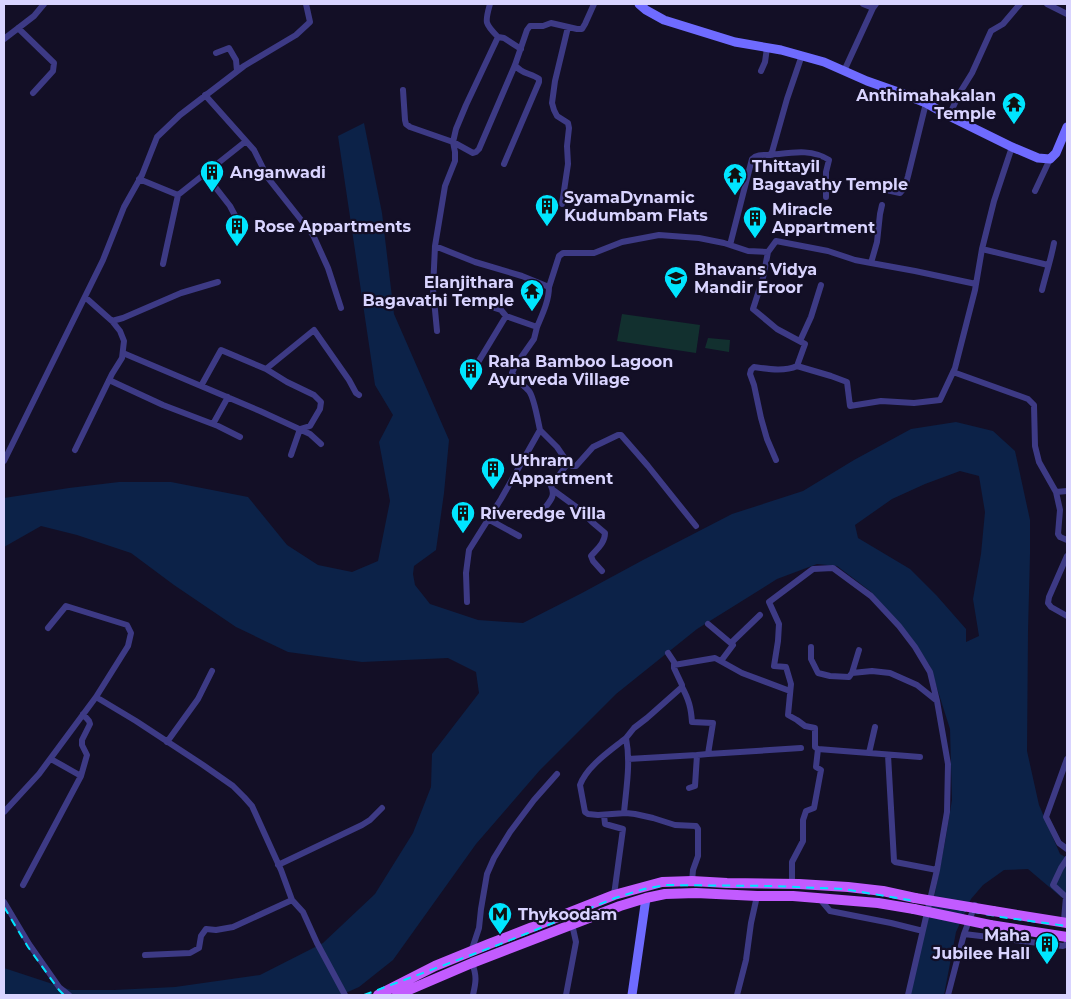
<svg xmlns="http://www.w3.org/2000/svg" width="1071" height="999" viewBox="0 0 1071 999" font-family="Montserrat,sans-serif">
<rect width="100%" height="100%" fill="#130f26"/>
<path fill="#12302f" d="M 622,314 L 700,325 L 696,353 L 617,341 Z
M 708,338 L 730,340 L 729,352 L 705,348 Z"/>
<path fill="#0c2248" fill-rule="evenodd" d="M 364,123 L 382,213 L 394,314 L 449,440 L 444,493 L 436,550 L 414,566 L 413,574 L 415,585 L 430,604 L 478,620 L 523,623 L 582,593 L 643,560 L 732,514 L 803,491 L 854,460 L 911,429 L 956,422 L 993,431 L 1015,451 L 1030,520 L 1030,554 L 1028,631 L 1027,751 L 1039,805 L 1060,854 L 1067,858 L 1067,899 L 1061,897 L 1028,869 L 1004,870 L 983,885 L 971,899 L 956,932 L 944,995 L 909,995 L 926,926 L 935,893 L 945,842 L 952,800 L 950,729 L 930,666 L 910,636 L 870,591 L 837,566 L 817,564 L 777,579 L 697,629 L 616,694 L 540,770 L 476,844 L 393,960 L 359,987 L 341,995 L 4,995 L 4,968 L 71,990 L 114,990 L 175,987 L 260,975 L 323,943 L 375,894 L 413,833 L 431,787 L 432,754 L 479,693 L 476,672 L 448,658 L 362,662 L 288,652 L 236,627 L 174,585 L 131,553 L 77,535 L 41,526 L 4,547 L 4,498 L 69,488 L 119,482 L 171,482 L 248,497 L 287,545 L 318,565 L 352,572 L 378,561 L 390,501 L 379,442 L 393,415 L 375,385 L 338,136 ZM 960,471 L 979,476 L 985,512 L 981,554 L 973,599 L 979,636 L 966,642 L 966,629 L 937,596 L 910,569 L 858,538 L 855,525 L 892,499 L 925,484 Z"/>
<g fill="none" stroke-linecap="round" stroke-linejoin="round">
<path stroke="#3d3a85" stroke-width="6" d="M 863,4 L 873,8 L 876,4
M 1047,4 L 1067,14
M 18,28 L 54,63 L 53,71 L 33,93
M 498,37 L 504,38 L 521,49
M 4,39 L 34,16 L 44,4
M 216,53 L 229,48 L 236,60 L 237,71
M 761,71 L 765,62 L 767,48
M 844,71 L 873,8
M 403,90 L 405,120 L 406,124 L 410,127 L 453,142 L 473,153 L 476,152 L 479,149 L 515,65 L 527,30 L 530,26 L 543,26 L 551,23 L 577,29 L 582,29 L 585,24 L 594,4
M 205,95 L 254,150 L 268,178 L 313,235 L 328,268 L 341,308
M 949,116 L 959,94 L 972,73 L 991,31 L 1003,24 L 1020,4
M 770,155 C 790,153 811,148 829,160 L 826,172 L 826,197
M 504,164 L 539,82 L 539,79 C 531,73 521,74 515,65
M 205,174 L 230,206 L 241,227
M 139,179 L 178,195
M 868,186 L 900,193 L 905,187 L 908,176 L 926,103
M 1035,191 L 1050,159
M 562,204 L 568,164 L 567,146 L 569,128 L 568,123 L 557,116 L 554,110 L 552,103 L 555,81 L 568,27
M 730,245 L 752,159 C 757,154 763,155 770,155 L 772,152 L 787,99 L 802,55
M 435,246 L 475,262 L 522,276 L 549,287 L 559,256 L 563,253 L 594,253 L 622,242 L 659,235 L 699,238 L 724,243 L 748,251 L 768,252 L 763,278 L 753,309 L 777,329 L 805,344 L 797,366 L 831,376 L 847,382 L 850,406 L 881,401 L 914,403 L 940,400 L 955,368 L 975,290 L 982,249 L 994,201 L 1012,147
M 982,249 L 1048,265
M 768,252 L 776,241 L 828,251 L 855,260 L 871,263 L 877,242 L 880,214 L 882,205
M 871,263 L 915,271 L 976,284
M 163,264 L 178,195 L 246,141
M 1042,290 C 1046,274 1051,259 1054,243
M 472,301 L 501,310 L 506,316
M 112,321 L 123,318 L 181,293 L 218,282
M 437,331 L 433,289 L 435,246 L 445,186 L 455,161 L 455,152 L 453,142 L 456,129 L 466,105 L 498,37 C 484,23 485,22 490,4
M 800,341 L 811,317 L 821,285
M 123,353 L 260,411 L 310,434 L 321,444
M 266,369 L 287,382 L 314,395 L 321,402 L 320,409 L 310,426 L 300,429 L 291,455
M 474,369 L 506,316 L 537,327 C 542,315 549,301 549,287
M 953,372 L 1028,399 L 1034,405 L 1035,446 L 1039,462 L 1056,492 L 1060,510 L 1058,534 L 1060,537 L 1067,540
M 109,380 L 163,405 L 218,426 L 240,437
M 201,386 L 221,350 L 266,369 L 314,330 L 349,380 L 356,393 L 359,395
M 213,424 L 228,397
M 540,430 L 557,447 L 568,463 L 551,486 C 556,496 550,501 544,509
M 75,450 L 112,374 L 122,358 L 124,341 L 120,331 L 112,321 L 85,297
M 776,460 L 767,439 L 761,418 L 754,385 L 750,374 L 751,370 L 754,367 C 768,369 784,372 797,366
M 4,461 L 103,260 L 124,207 L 142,175 L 157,137 L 180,115 L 244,66 L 296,35 L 310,22 L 306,4
M 568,463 L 572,466 L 576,466 L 593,447 L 618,435 L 621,435 L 648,466 L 696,526
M 553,490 L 579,509 L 592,522 L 605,533 C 605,543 597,549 591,556 L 593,561 L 602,571
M 1056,492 L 1067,491
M 488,519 L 519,536
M 1067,556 L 1049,597 L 1048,603 L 1051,607 L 1067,616
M 467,602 L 466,573 L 469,550 L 501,499 L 540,430 C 538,421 534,397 529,391 C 523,384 517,382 512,373 L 515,366 L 534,339 L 537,327
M 708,624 L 733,645 L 721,661
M 48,628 L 66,606 L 127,625 L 131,633 L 128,646 L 96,697
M 731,643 L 760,615
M 811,647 L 811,659 L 818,673 L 830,676 L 849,677 L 852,673
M 859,650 L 852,673 L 872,671 L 890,673 L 917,685 L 937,701 L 948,764 L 947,812 L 937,870 L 923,930
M 674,665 L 715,658 L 742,673 L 790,691
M 682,687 C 689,700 691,708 692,722 L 713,723 L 708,754 L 697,755 L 695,786 L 689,788
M 626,738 L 634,728 L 647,718 L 682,687 L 682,685 L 674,668 L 674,662 L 668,653
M 167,742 L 198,699 L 212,671
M 818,749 L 920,757
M 869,753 L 875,727
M 708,754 L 801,748
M 888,755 L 894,861 L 895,862 L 937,870
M 628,759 L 697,755
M 1067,759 L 1046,817 L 1059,843 L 1067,849
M 81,776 L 87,755 L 82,745 L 82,740 L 90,724 L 89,721 L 83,714
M 4,812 L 39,774 L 96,697 L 136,721 L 203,765 L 233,786 L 244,797 L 252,806 L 281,870 L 292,900
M 624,813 C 626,789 631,763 626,738 C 610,751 587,766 580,785 L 585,812 L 588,814 L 598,815 L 626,813 L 635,814 L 653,818 L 675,825 L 696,826 L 698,829 L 698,856 L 693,870 L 692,881
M 604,815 L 605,824 L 623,829 L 614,895
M 278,865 L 362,825 L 370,820 L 382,808
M 792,884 L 792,862 L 803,841 L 803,820 L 806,811 L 814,808 L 821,770 L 816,767 L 818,749 L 815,747 L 815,728 L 805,726 L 797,720 L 788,715 L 791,684 L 786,667 L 774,666 L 778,641 L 779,624 L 769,602 L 813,569 L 833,568 L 871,596 L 899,626 L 915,647 L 930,672 L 937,701
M 23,885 L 81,776 L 51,759
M 819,898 L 830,911 L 891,923 L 919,930 L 923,930 L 908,995
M 4,902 L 29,944 L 59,987 L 69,995
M 1064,920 L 1066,897 L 1053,885 L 1061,868 L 1067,859
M 964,934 L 975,905
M 471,952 L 479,928 L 481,909 L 487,874 L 494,858 L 510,832 L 534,800 L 557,774
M 145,955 L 190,953 L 199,948 L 201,936 L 206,929 L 216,930 L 233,927 L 292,900 L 303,912 L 317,943 L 345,995
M 472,963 C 477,976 476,982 473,995
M 566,995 L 576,942 L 572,924
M 737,995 L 746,960 L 751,923 L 757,896
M 948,995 L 964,934 L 1063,946 L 1066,945 L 1067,942"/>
<path stroke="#6f6bff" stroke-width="9" d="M 639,4 L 646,10 L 664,20 L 735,42 L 781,50 L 824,62 L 867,81 L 901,93 L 926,103 L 949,116 L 1012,147 L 1038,158 L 1050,159 L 1056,153 L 1067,127
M 632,995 L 646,898"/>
<path stroke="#c25bff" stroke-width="10" d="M 993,911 L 1067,923
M 990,925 L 1067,937
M 378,995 L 435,966 L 489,944 L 614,895 L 662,882 L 692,881 L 727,883 L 799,884 L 848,887 L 883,891 L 915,898
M 397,995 L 472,963 L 620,906 L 646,898 L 665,894 L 696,893 L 757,896 L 793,896 L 878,903 L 914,909"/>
<path stroke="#00e5ff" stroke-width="2" stroke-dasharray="8 6" stroke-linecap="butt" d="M 4,907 L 28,947 L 59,990 L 64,995
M 364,995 L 503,943 L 615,898 L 644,889 L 666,885 L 773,886 L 843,889 L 916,901 L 1001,917 L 1067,926"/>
<path stroke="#c25bff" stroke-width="10" d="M 915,898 L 993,911
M 914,909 L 990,925"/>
</g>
<defs>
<g id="temple-pin" transform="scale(1.25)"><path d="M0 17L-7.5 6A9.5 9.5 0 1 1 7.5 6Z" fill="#00e5ff" stroke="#130f26"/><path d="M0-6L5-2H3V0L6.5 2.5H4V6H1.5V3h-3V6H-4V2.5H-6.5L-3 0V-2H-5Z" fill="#111"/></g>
<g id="building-pin" transform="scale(1.25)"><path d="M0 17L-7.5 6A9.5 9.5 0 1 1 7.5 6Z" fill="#00e5ff" stroke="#130f26"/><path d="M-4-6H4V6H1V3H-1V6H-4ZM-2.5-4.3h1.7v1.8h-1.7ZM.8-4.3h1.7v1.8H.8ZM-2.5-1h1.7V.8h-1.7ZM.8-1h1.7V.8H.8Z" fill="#111"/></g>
<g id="school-pin" transform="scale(1.25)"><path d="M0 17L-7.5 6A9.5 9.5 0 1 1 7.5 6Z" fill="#00e5ff" stroke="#130f26"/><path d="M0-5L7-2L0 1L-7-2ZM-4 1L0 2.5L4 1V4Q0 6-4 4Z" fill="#111"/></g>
<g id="metro-pin" transform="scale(1.25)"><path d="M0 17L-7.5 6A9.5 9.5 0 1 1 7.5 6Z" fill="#00e5ff" stroke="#130f26"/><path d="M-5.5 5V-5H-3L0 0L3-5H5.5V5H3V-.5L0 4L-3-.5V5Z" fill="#111"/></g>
</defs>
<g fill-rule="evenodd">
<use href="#temple-pin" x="1014" y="104"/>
<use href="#building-pin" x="212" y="172"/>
<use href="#temple-pin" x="735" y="175"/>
<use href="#building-pin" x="547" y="206"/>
<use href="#building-pin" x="755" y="218"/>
<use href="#building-pin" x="237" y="226"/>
<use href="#school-pin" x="676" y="278"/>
<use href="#temple-pin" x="532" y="291"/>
<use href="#building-pin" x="471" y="370"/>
<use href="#building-pin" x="493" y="469"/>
<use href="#building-pin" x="463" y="513"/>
<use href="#metro-pin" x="500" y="914"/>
<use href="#building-pin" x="1047" y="944"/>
</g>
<g text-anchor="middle" stroke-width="4.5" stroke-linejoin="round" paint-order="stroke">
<g font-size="16" font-weight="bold" fill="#d9d4ff" stroke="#130f26" text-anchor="start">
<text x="996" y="101" text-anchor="end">Anthimahakalan<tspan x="996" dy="18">Temple</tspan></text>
<text x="752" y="172">Thittayil<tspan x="752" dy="18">Bagavathy Temple</tspan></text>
<text x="230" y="178">Anganwadi</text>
<text x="564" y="203">SyamaDynamic<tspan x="564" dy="18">Kudumbam Flats</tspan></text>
<text x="772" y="215">Miracle<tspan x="772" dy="18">Appartment</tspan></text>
<text x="254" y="232">Rose Appartments</text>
<text x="694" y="275">Bhavans Vidya<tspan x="694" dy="18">Mandir Eroor</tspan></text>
<text x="514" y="288" text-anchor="end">Elanjithara<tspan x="514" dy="18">Bagavathi Temple</tspan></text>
<text x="488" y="367">Raha Bamboo Lagoon<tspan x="488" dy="18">Ayurveda Village</tspan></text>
<text x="510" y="466">Uthram<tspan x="510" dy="18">Appartment</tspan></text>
<text x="480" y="519">Riveredge Villa</text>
<text x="518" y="920">Thykoodam</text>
<text x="1030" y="941" text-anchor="end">Maha<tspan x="1030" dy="18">Jubilee Hall</tspan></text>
</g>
</g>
<rect width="1071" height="999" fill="none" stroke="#d9d4ff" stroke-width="10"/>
</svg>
